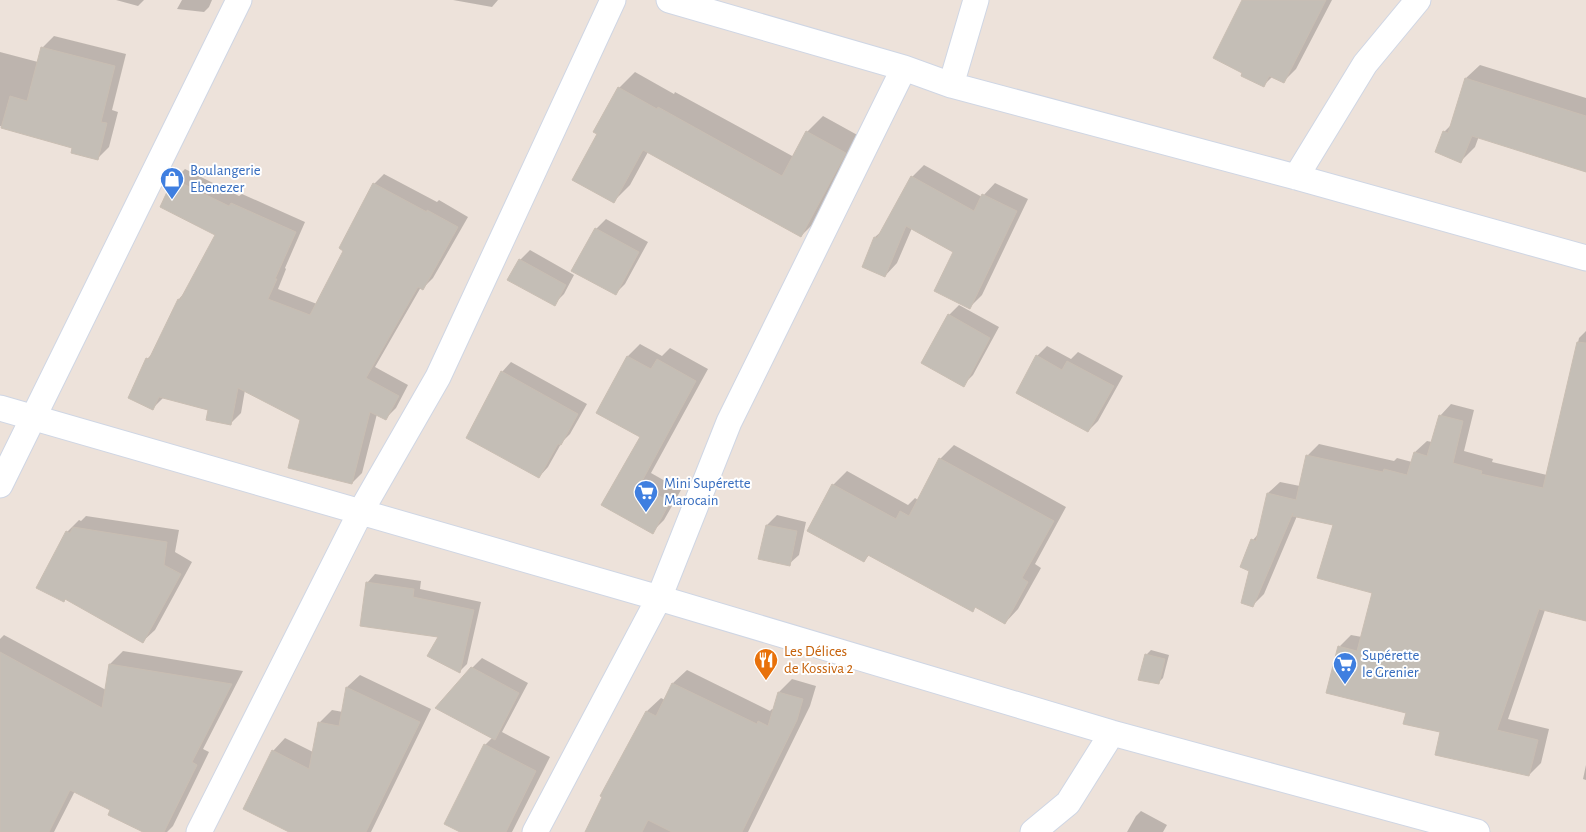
<svg xmlns="http://www.w3.org/2000/svg" width="1586" height="832" viewBox="0 0 1586 832" font-family="'Alegreya Sans',sans-serif">
<rect width="100%" height="100%" fill="#ede2da"/>
<path fill="#0003" d="M 116,0 L 144,0 L 138,6 Z
M 182,0 L 212,0 L 209,7 L 204,12 L 177,9 Z
M 453,0 L 498,0 L 492,7 Z
M 1244,0 L 1332,0 L 1296,69 L 1284,81 L 1273,76 L 1263,86 Z
M 54,36 L 126,54 L 112,110 L 118,112 L 109,147 L 98,158 L 74,147 L 0,126 L 0,52 L 38,62 L 42,48 Z
M 1480,65 L 1586,98 L 1586,170 L 1479,136 L 1475,147 L 1461,161 L 1444,132 L 1451,125 L 1466,78 Z
M 635,72 L 674,94 L 675,92 L 794,157 L 807,132 L 823,116 L 861,137 L 817,220 L 801,236 L 648,152 L 630,185 L 614,201 L 598,134 L 619,88 Z
M 924,165 L 982,197 L 995,183 L 1028,199 L 982,295 L 970,307 L 955,252 L 912,228 L 897,263 L 885,276 L 863,266 L 875,237 L 883,230 L 912,177 Z
M 185,169 L 239,196 L 242,194 L 305,222 L 285,268 L 286,269 L 278,289 L 317,304 L 345,250 L 374,184 L 384,174 L 437,202 L 439,200 L 468,217 L 433,278 L 423,288 L 421,287 L 375,367 L 408,385 L 396,408 L 386,418 L 377,414 L 362,473 L 352,483 L 302,419 L 245,390 L 241,413 L 231,423 L 209,410 L 164,397 L 153,408 L 147,359 L 153,353 L 179,299 L 185,292 L 217,234 L 161,206 L 174,180 Z
M 606,219 L 648,242 L 625,284 L 615,294 L 596,229 Z
M 530,250 L 574,275 L 564,294 L 554,304 L 520,260 Z
M 959,305 L 999,327 L 973,375 L 963,385 L 949,315 Z
M 1586,331 L 1586,620 L 1545,610 L 1508,719 L 1549,729 L 1541,763 L 1529,775 L 1407,712 L 1340,646 L 1351,635 L 1362,637 L 1373,592 L 1334,524 L 1297,516 L 1264,594 L 1252,606 L 1250,570 L 1253,540 L 1259,533 L 1268,493 L 1280,482 L 1300,486 L 1307,456 L 1319,444 L 1394,461 L 1397,458 L 1412,462 L 1415,452 L 1427,441 L 1432,442 L 1440,416 L 1451,404 L 1474,410 L 1464,451 L 1493,459 L 1492,462 L 1547,475 L 1579,338 Z
M 640,344 L 662,356 L 670,348 L 708,369 L 651,473 L 681,490 L 664,520 L 652,532 L 603,505 L 642,436 L 597,413 L 628,356 Z
M 1047,346 L 1071,359 L 1078,352 L 1123,376 L 1098,421 L 1088,431 L 1037,356 Z
M 511,362 L 587,404 L 570,434 L 562,442 L 548,467 L 539,477 L 502,372 Z
M 954,445 L 1066,507 L 1035,564 L 1041,568 L 1018,609 L 1005,623 L 976,606 L 972,610 L 870,554 L 864,561 L 833,485 L 847,471 L 908,505 L 915,498 L 918,500 L 940,459 Z
M 777,515 L 806,522 L 799,555 L 789,564 L 767,525 Z
M 86,516 L 179,530 L 175,552 L 192,562 L 155,630 L 142,642 L 66,598 L 64,601 L 67,532 L 79,520 L 81,521 Z
M 375,574 L 421,581 L 420,589 L 481,602 L 467,664 L 459,672 L 440,636 L 367,583 Z
M 4,635 L 106,690 L 110,664 L 123,651 L 243,671 L 203,749 L 209,752 L 173,826 L 167,832 L 146,832 L 112,809 L 75,791 L 54,832 L 0,832 L 0,639 Z
M 1151,650 L 1169,655 L 1163,678 L 1158,683 L 1146,655 Z
M 482,658 L 528,683 L 502,732 L 550,757 L 512,832 L 463,832 L 485,745 L 493,737 L 472,668 Z
M 687,670 L 770,711 L 772,709 L 774,710 L 779,692 L 792,679 L 816,686 L 810,706 L 748,832 L 587,832 L 604,797 L 602,796 L 647,711 L 661,698 L 665,700 L 673,683 Z
M 360,675 L 431,709 L 371,832 L 292,832 L 273,751 L 285,738 L 313,752 L 319,723 L 332,710 L 343,712 L 347,687 Z
M 1586,765 L 1586,780 L 1583,779 Z
M 1141,811 L 1167,825 L 1163,832 L 1127,832 L 1136,816 Z"/>
<path fill="#c4beb6" stroke="#c9beb3" d="M 1242,0 L 1326,0 L 1284,83 L 1269,76 L 1264,87 L 1241,76 L 1242,73 L 1213,58 Z
M 41,47 L 115,66 L 101,122 L 107,123 L 98,160 L 71,153 L 72,148 L 1,128 L 10,96 L 27,101 Z
M 1465,78 L 1586,116 L 1586,172 L 1472,136 L 1461,163 L 1435,152 L 1443,131 L 1448,133 Z
M 618,87 L 657,109 L 658,107 L 782,176 L 806,131 L 846,153 L 801,237 L 643,150 L 614,203 L 572,180 L 597,134 L 593,132 Z
M 911,176 L 974,211 L 982,194 L 1017,211 L 970,309 L 934,291 L 953,252 L 906,226 L 885,277 L 862,267 L 874,237 L 877,238 Z
M 173,179 L 229,206 L 231,203 L 296,232 L 275,279 L 277,279 L 268,299 L 310,315 L 343,251 L 339,248 L 373,183 L 427,212 L 427,210 L 458,227 L 423,290 L 418,287 L 366,378 L 399,396 L 386,420 L 370,412 L 352,484 L 288,468 L 300,420 L 238,388 L 231,425 L 206,420 L 208,410 L 159,397 L 153,410 L 128,398 L 146,358 L 149,359 L 178,299 L 180,300 L 215,235 L 160,207 Z
M 595,228 L 639,252 L 616,295 L 571,271 Z
M 519,259 L 566,285 L 555,306 L 507,280 Z
M 948,314 L 990,338 L 964,387 L 921,363 Z
M 1577,342 L 1586,343 L 1586,621 L 1539,609 L 1497,730 L 1538,740 L 1529,776 L 1435,755 L 1440,732 L 1403,724 L 1406,713 L 1326,693 L 1338,646 L 1357,651 L 1372,593 L 1317,578 L 1333,525 L 1292,516 L 1293,513 L 1253,607 L 1241,603 L 1249,571 L 1240,567 L 1251,539 L 1256,541 L 1267,493 L 1296,500 L 1306,455 L 1383,472 L 1384,469 L 1407,475 L 1414,452 L 1427,456 L 1439,415 L 1463,421 L 1453,463 L 1482,471 L 1481,474 L 1543,488 Z
M 1036,355 L 1062,370 L 1067,361 L 1114,386 L 1088,432 L 1016,393 Z
M 627,356 L 651,369 L 657,359 L 696,381 L 640,485 L 670,502 L 653,534 L 601,505 L 640,437 L 596,413 Z
M 501,371 L 578,414 L 561,445 L 558,444 L 539,478 L 466,438 Z
M 939,458 L 1054,521 L 1022,578 L 1028,582 L 1005,624 L 975,607 L 973,612 L 868,555 L 864,562 L 807,531 L 832,484 L 896,519 L 900,511 L 909,516 Z
M 766,525 L 797,531 L 790,566 L 758,559 Z
M 73,527 L 167,542 L 164,565 L 181,574 L 143,643 L 65,599 L 64,602 L 36,588 L 66,531 L 70,533 Z
M 366,582 L 414,589 L 413,597 L 474,610 L 460,673 L 427,656 L 438,637 L 360,626 Z
M 0,652 L 102,708 L 109,664 L 232,684 L 192,762 L 197,765 L 164,832 L 143,832 L 108,815 L 110,810 L 70,790 L 49,832 L 0,832 Z
M 1145,654 L 1165,659 L 1159,684 L 1138,680 Z
M 471,667 L 519,693 L 495,740 L 435,708 Z
M 672,683 L 757,724 L 758,721 L 768,726 L 778,692 L 803,699 L 797,720 L 742,832 L 672,832 L 648,820 L 642,832 L 585,832 L 602,797 L 600,796 L 646,711 L 656,716 Z
M 346,687 L 420,722 L 366,832 L 289,832 L 243,809 L 272,750 L 309,769 L 318,722 L 339,726 Z
M 484,744 L 536,771 L 506,832 L 460,832 L 444,824 Z"/>
<g fill="none" stroke-linecap="round" stroke-linejoin="round">
<g stroke="#cfd6e4" stroke-width="27">
<path id="minor" d="M 669,0 L 904,68 L 951,85 L 1296,177 L 1586,258
M 951,85 L 976,0
M 1296,177 L 1365,64 L 1418,0
M 0,408 L 659,598 L 1112,733 L 1477,832
M 0,485 L 239,0
M 199,832 L 361,511 L 438,377 L 613,0
M 535,832 L 659,598 L 729,422 L 904,68
M 1033,832 L 1068,803 L 1112,733"/>
</g>
<use href="#minor" stroke="#fff" stroke-width="25"/>
</g>
<defs>
<g id="shop-pin" transform="scale(1.25)"><path d="M0 17L-7.5 6A9.5 9.5 0 1 1 7.5 6Z" fill="#3f7fe0" stroke="#fff"/><path d="M-5-2.5h2.3a2.7 3.5 0 0 1 5.4 0H5L5.5 6h-11ZM-1.5-2.5h3a1.5 2.3 0 0 0-3 0Z" fill="#fff"/></g>
<g id="supermarket-pin" transform="scale(1.25)"><path d="M0 17L-7.5 6A9.5 9.5 0 1 1 7.5 6Z" fill="#3f7fe0" stroke="#fff"/><path d="M-6-5.5h2.5l.6 2H6L4.5 2H-2.5L-4.4-4H-6ZM-1.5 3.2a1.3 1.3 0 1 0 .1 0ZM3 3.2a1.3 1.3 0 1 0 .1 0Z" fill="#fff"/></g>
<g id="restaurant-pin" transform="scale(1.25)"><path d="M0 17L-7.5 6A9.5 9.5 0 1 1 7.5 6Z" fill="#e8710a" stroke="#fff"/><path d="M-5-6h1v4h1v-4h1v4h1v-4h1v5L-1.5 .5V6h-2V.5L-5-1ZM5-6V6H3V1.5H1.5Q1.5-4 5-6Z" fill="#fff"/></g>
</defs>
<g fill-rule="evenodd">
<use href="#shop-pin" x="172" y="179"/>
<use href="#supermarket-pin" x="646" y="492"/>
<use href="#restaurant-pin" x="766" y="660"/>
<use href="#supermarket-pin" x="1345" y="664"/>
</g>
<g text-anchor="middle" stroke-width="4" stroke-linejoin="round" paint-order="stroke">
<g font-size="15" fill="#366cbe" stroke="#fff" text-anchor="start">
<text x="190" y="175">Boulangerie<tspan x="190" dy="17">Ebenezer</tspan></text>
<text x="664" y="488">Mini Supérette<tspan x="664" dy="17">Marocain</tspan></text>
<text x="1362" y="660">Supérette<tspan x="1362" dy="17">le Grenier</tspan></text>
</g>
<g font-size="15" fill="#c56008" stroke="#fff" text-anchor="start">
<text x="784" y="656">Les Délices<tspan x="784" dy="17">de Kossiva 2</tspan></text>
</g>
</g>
</svg>
